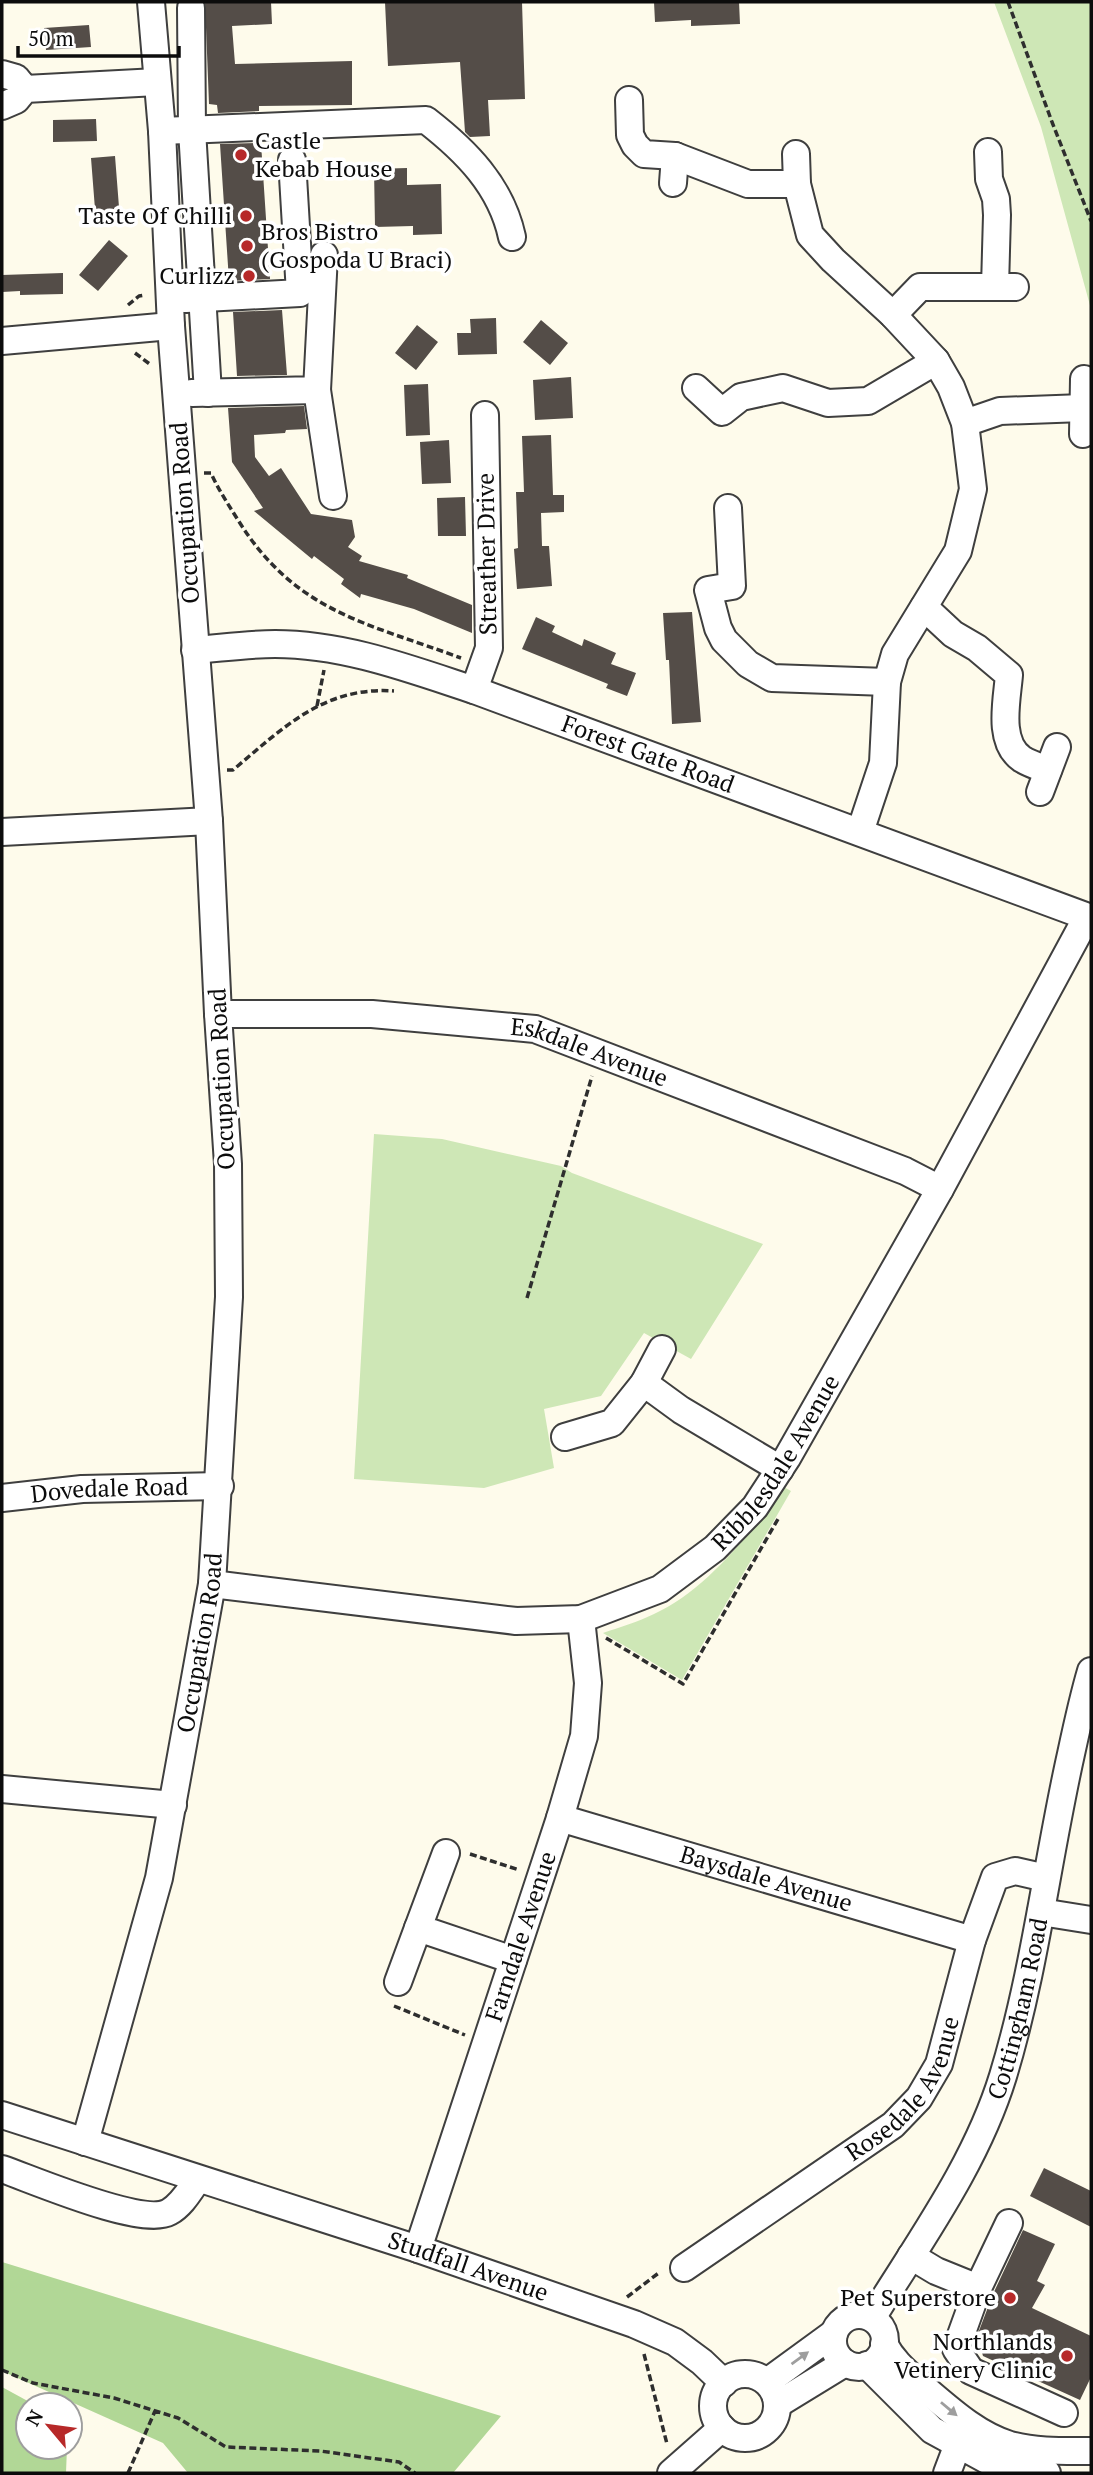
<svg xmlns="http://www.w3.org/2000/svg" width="1093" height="2475" viewBox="0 0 1093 2475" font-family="'PT Serif',serif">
<rect width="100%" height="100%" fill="#fefbeb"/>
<path fill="#cee7b6" d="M 994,2 L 1091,2 L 1091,309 L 1041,127 Z
M 374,1134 L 442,1139 L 561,1166 L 572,1173 L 763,1244 L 691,1359 L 644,1333 L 601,1396 L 544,1409 L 554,1468 L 484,1488 L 354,1479 Z
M 782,1486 L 791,1491 L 682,1680 L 603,1633 C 620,1627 638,1622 654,1614 C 705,1591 752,1533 782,1486 Z"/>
<path fill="#b1d796" d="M 2,2262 L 501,2416 L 453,2473 L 188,2473 L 163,2443 L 2,2371 Z
M 2,2387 L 35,2405 L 28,2405 L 28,2447 L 67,2447 L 66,2473 L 2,2473 Z"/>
<path fill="#544d48" d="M 205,2 L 271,2 L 272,24 L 232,26 L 235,64 L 352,61 L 352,105 L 259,106 L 259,111 L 218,113 L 217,105 L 209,104 Z
M 385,2 L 522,2 L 525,99 L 488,100 L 490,136 L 470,137 L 465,132 L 460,62 L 388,66 Z
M 654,2 L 739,2 L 740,24 L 691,26 L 691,20 L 655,22 Z
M 89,25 L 91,47 L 46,50 L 44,28 Z
M 96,119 L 97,141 L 53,142 L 53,120 Z
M 261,143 L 270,279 L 229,281 L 220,144 Z
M 115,156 L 120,220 L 96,222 L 91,158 Z
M 407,168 L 407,185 L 441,184 L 442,234 L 413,235 L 413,226 L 375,227 L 374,169 Z
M 109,240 L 128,256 L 98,291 L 79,275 Z
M 63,273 L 63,294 L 20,295 L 20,291 L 2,292 L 2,275 Z
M 282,310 L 287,375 L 237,376 L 233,312 Z
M 496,318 L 497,354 L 458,355 L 457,333 L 471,333 L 470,319 Z
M 541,320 L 568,343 L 550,365 L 523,342 Z
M 417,325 L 438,342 L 416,370 L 395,353 Z
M 571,377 L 573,418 L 535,420 L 533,380 Z
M 428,384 L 430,435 L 406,436 L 404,385 Z
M 304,406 L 307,429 L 286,430 L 285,433 L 254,435 L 255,457 L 269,476 L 281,468 L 311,514 L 352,520 L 355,537 L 348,547 L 362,556 L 359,561 L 408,575 L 407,578 L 472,605 L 472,633 L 414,609 L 361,594 L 360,598 L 341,584 L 344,579 L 314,556 L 312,559 L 254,511 L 263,508 L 232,462 L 228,408 Z
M 551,435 L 553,495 L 564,495 L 564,512 L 541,513 L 542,546 L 549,546 L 552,586 L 517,589 L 514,549 L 518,548 L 516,492 L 524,492 L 522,436 Z
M 449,440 L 451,483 L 422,484 L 420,442 Z
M 465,497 L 466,536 L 438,536 L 437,498 Z
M 692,612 L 701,722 L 672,724 L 669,660 L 666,660 L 663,613 Z
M 536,617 L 555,626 L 552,632 L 582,646 L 584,639 L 616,653 L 611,664 L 636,673 L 627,696 L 606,688 L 608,684 L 522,649 Z
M 1044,2168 L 1091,2191 L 1091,2227 L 1030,2196 Z
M 1023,2230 L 1055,2244 L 1037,2281 L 1045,2285 L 1032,2308 L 1091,2336 L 1091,2377 L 1080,2400 L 983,2356 L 977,2336 L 993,2294 Z"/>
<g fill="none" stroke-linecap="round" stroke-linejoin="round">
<g stroke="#3f3f3f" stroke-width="30">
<g id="minor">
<path d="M 191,8 L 192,130 L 208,393"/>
<path d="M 2,74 L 16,78 L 25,89"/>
<path d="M 629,100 L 630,135 L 635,145 L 644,154 L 675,156 L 748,184 L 797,184"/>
<path d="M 2,106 L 16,100 L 25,89 L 157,82"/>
<path d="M 162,131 L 426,120 C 466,151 501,186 512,237"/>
<path d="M 988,152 L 989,179 L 996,199 L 997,215 L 995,287"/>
<path d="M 796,154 L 797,184 L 810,235 L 833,260 L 893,315 L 936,361 L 951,387 L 965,423 L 973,489 L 958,551 L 895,654 L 887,682 L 883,763 L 860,832"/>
<path d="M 673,183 L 675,156"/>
<path d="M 186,299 L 300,293 L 292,160"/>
<path d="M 893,315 L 920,287 L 1015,287"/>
<path d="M 2,341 L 171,326"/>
<path d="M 696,388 L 722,412 L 741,397 L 783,388 L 828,403 L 868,401 L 936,361"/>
<path d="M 317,390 L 333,496"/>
<path d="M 192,393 L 317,390 L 324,255"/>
<path d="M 965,423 L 1000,411 L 1083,408"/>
<path d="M 1083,434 L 1084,379"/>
<path d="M 728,508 L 732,586 L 708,590 L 718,628 L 724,640 L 748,664 L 772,678 L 887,682"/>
<path d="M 924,607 L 953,634 L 977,648 L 1009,675 C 1007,700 997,742 1022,759 C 1030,764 1040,767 1048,770"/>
<path id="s1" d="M 195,650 C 221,648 249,644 275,644 C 344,644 410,669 474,690 L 1091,918"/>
<path d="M 474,690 L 489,648 L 485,415"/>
<path d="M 1040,792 L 1057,747"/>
<path d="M 2,832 L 209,821"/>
<path id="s2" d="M 218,1014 L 372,1014 L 535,1029 L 905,1171 L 940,1189"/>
<path d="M 644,1383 L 681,1410 L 780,1469"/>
<path d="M 565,1437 L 612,1423 L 644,1383 L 662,1349"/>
<path id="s3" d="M 2,1498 L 82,1489 L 220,1486"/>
<path id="s4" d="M 212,1584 L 516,1621 L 581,1619 L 660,1589 L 715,1548 L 755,1507 L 787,1458 L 940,1189 L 1087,917"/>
<path d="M 2,1789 L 173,1805"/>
<path id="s5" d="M 560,1818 L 972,1940"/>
<path d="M 446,1853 L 418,1928 L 513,1960"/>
<path d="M 1041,1912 L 1091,1920"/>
<path d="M 398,1982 L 418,1928"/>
<path id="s6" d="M 2,2115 L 418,2249 L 634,2324 L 675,2342 L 702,2362 L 724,2383"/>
<path id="s7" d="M 85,2142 L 159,1878 L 212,1584 L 229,1297 L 228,1164 L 218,1014 L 209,821 L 171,326 L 162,131 L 151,2"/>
<path d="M 2,2169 C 34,2180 142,2227 169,2212 C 182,2205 190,2190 198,2179"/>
<path d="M 1009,2223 L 978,2288 L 956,2349 L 971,2371 L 1064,2413"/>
<path id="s8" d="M 418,2249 L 560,1818 L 584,1736 L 588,1683 L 581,1619"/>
<path d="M 911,2256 L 936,2271 L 978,2288"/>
<path id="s9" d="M 684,2268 L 893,2125 L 919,2098 L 939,2064 L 972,1940 L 995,1877 L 1015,1871 L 1046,1878"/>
<circle cx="859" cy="2341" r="26"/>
<path id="s10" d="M 872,2318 C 920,2240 976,2164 1003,2076 C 1035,1971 1047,1861 1071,1754 C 1077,1726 1083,1698 1091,1671"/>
<path d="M 884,2344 C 894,2363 909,2374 924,2388 C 950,2410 977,2435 1010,2445 C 1036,2452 1064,2451 1091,2451"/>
<path d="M 867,2365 L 932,2430 L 987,2460 L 1047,2473"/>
<circle cx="745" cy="2406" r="32"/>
<path d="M 767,2382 L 834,2333"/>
<path d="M 778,2404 L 845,2363"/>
<path d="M 671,2473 L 722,2428"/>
<path d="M 947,2473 L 958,2444"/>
</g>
</g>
<path stroke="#2e2e2e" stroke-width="3.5" stroke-dasharray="7 3.5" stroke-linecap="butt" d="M 1008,2 L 1052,122 L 1091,221
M 128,305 L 139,296 L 145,295
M 135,353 L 151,365
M 204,473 L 211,473 C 218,489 228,504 238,520 C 295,612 367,623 461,658
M 317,706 L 324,670
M 227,770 L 233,770 C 283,728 324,686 394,691
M 527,1298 L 592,1076
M 606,1638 L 683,1684 L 778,1519
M 470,1854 L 519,1870
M 394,2006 L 465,2035
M 627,2297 L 660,2272
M 644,2354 L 667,2444
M 2,2370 L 33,2383 L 114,2398 L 178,2418 L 226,2447 L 320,2451 L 399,2462 L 415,2473
M 128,2473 L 155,2411"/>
<use href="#minor" stroke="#fff" stroke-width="26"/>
</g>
<defs><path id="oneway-solid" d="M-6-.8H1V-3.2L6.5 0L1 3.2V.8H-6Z" transform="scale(1.75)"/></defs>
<g fill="#9e9e9e">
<use href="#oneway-solid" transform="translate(800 2358) rotate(-36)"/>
<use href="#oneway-solid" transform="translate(949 2409) rotate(40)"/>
</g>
<g fill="#b72929" stroke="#fff" stroke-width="2.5">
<circle cx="241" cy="155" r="7"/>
<circle cx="246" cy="216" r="7"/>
<circle cx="247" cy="246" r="7"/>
<circle cx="249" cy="276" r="7"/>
<circle cx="1010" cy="2298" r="7"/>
<circle cx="1067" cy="2356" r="7"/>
</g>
<g text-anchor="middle" stroke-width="7" stroke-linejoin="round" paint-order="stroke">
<g font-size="24" fill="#0c0c0c" stroke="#fff" text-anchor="end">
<text x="255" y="149" text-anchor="start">Castle<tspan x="255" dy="28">Kebab House</tspan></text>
<text x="232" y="224">Taste Of Chilli</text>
<text x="261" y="240" text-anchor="start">Bros Bistro<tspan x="261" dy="28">(Gospoda U Braci)</tspan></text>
<text x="235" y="284">Curlizz</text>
<text x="996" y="2306">Pet Superstore</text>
<text x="1053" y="2350">Northlands<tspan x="1053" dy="28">Vetinery Clinic</tspan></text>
</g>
<g font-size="24" fill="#0c0c0c" stroke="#fff">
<text transform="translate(185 513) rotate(-94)" y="8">Occupation Road</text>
<text transform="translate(487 554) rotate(-91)" y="8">Streather Drive</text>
<text dy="8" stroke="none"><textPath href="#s1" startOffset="471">Forest Gate Road</textPath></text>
<text dy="8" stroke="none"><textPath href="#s2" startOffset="376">Eskdale Avenue</textPath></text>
<text transform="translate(222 1079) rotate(-93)" y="8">Occupation Road</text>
<text dy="8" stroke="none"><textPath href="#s4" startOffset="630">Ribblesdale Avenue</textPath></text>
<text dy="8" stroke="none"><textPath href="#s3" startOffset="108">Dovedale Road</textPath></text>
<text dy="8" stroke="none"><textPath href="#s7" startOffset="513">Occupation Road</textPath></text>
<text dy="8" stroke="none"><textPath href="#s5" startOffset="215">Baysdale Avenue</textPath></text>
<text dy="8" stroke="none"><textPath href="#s8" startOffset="329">Farndale Avenue</textPath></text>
<text dy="8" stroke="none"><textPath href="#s10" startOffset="345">Cottingham Road</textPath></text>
<text dy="8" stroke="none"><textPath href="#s9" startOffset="289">Rosedale Avenue</textPath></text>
<text dy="8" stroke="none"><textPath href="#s6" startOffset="490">Studfall Avenue</textPath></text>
</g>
</g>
<rect width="1093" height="2475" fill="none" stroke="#0c0c0c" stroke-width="7"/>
<g transform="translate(49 2426) rotate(299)"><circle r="33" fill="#ffffff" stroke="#9e9e9e" stroke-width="2"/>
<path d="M0-5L12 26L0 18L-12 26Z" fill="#b72929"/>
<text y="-10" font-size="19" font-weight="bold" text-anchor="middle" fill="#0c0c0c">N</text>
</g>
<path d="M18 46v10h161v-10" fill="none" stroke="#0c0c0c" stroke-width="3.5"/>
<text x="28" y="46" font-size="21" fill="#0c0c0c" stroke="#ffffff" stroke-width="5" paint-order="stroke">50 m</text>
</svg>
